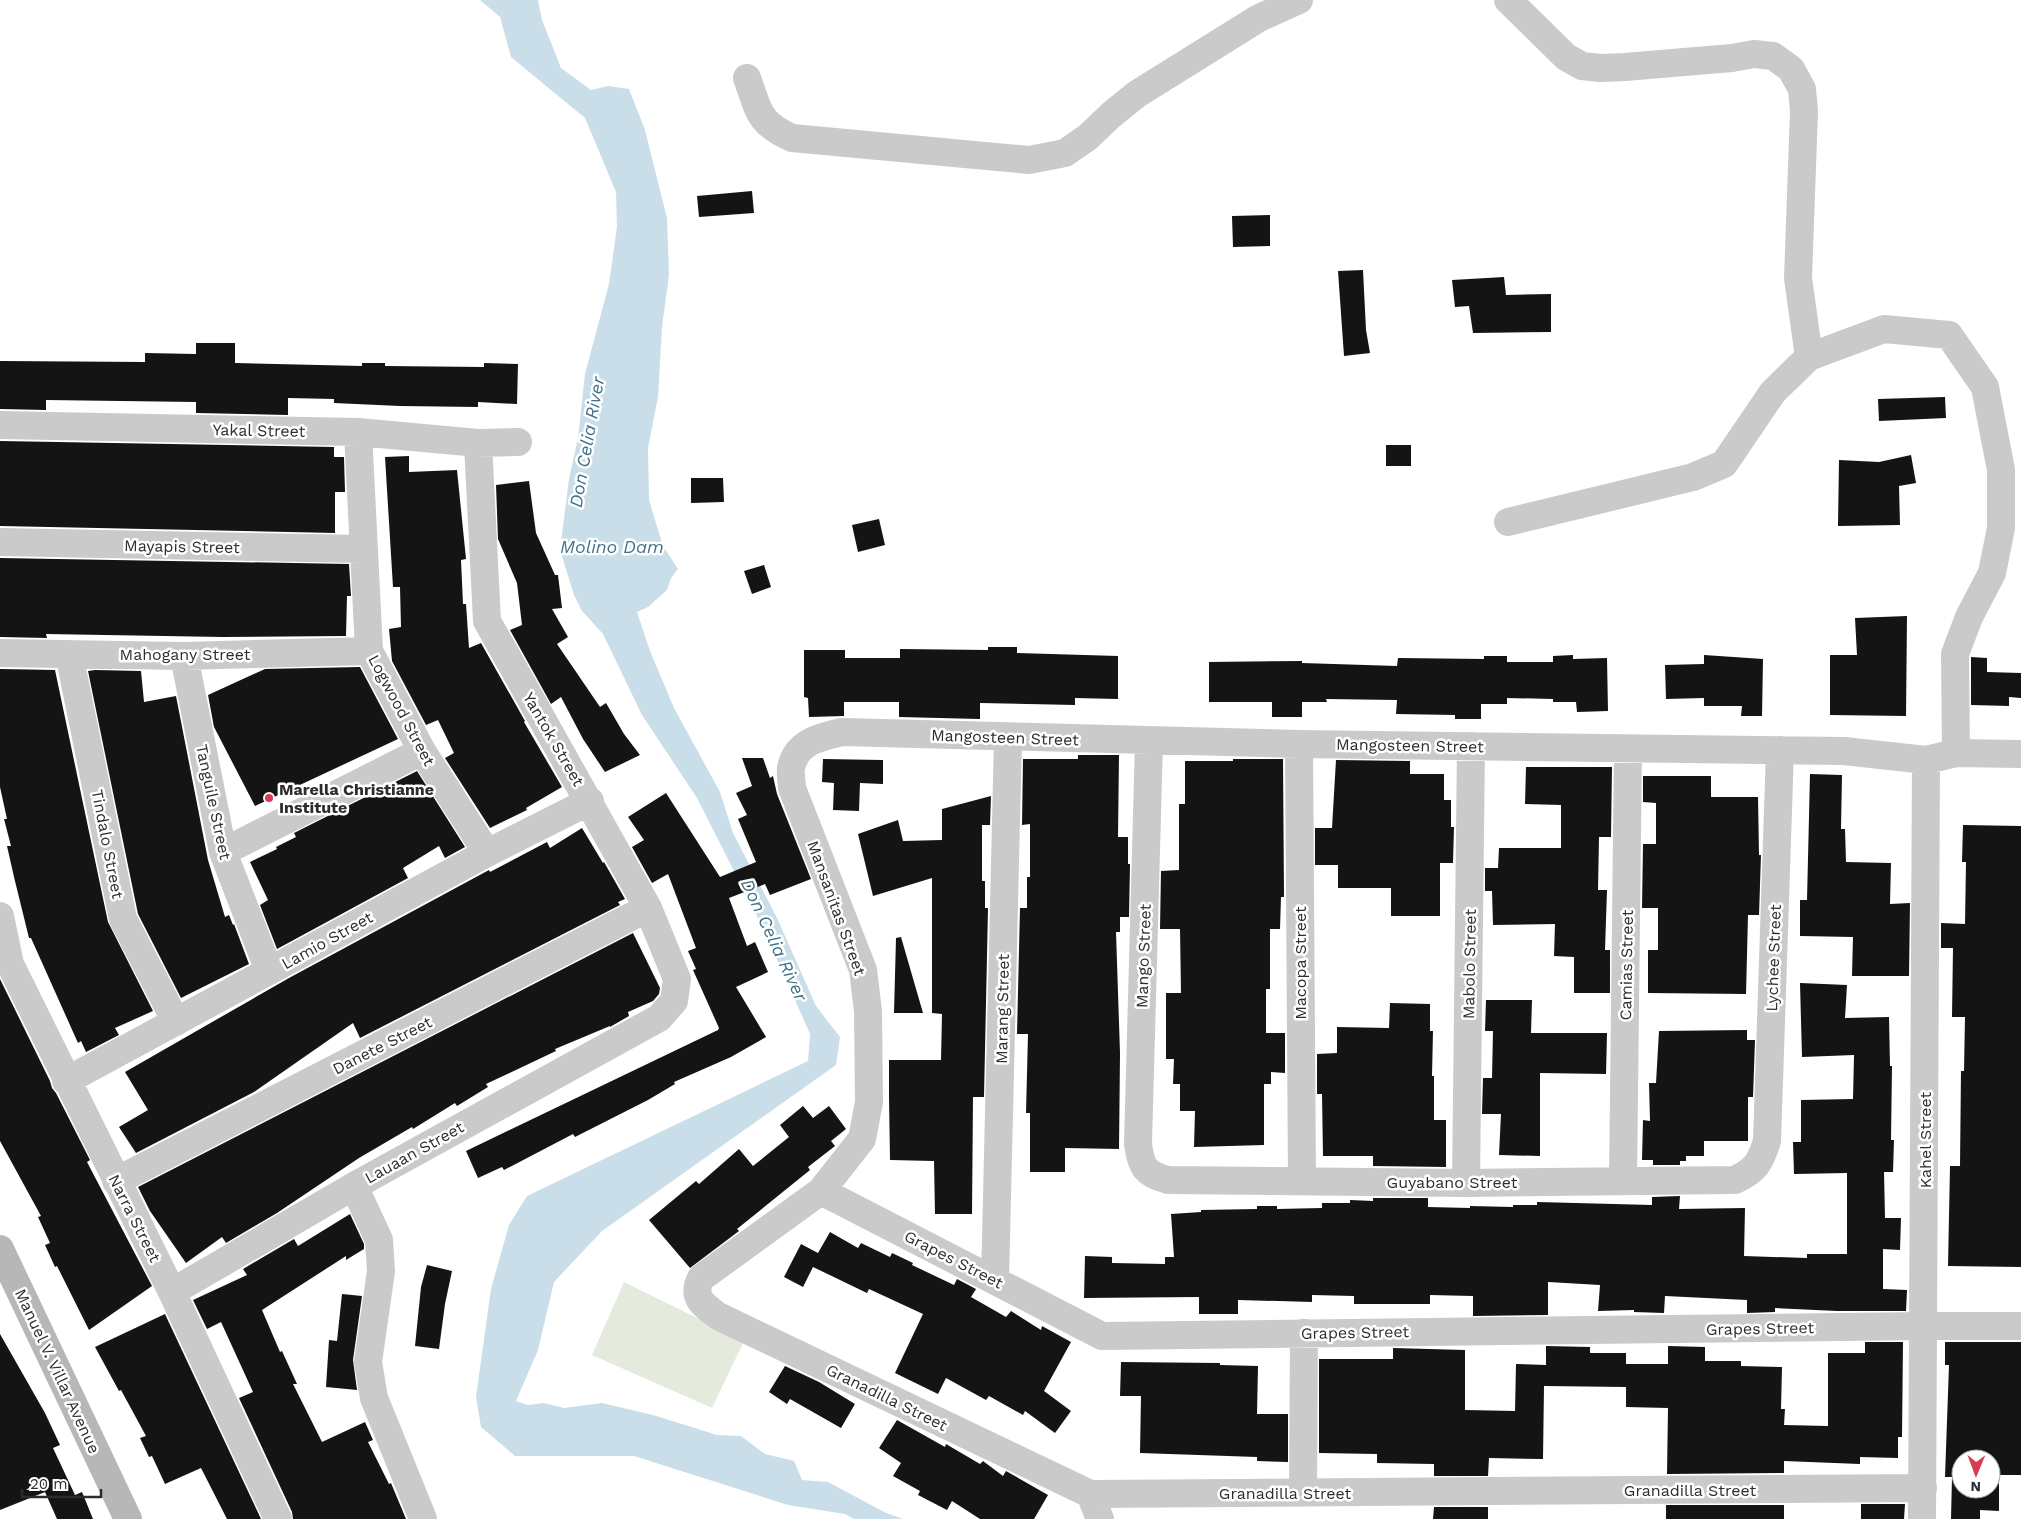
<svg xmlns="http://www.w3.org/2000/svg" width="2021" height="1519" viewBox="0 0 2021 1519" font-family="'Work Sans',sans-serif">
<rect width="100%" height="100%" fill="#fff"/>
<path fill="#e4eadc" d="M 624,1282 L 744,1341 L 712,1408 L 592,1355 Z"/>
<path fill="#c9dee8" d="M 480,0 L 538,0 L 542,20 L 561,68 L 591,90 L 608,86 L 629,89 L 645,130 L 667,218 L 669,275 L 662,327 L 658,397 L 648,448 L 649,500 L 663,546 L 678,569 L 671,578 L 667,590 L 648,607 L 637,612 L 650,651 L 674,708 L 720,792 L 733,833 L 777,918 L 816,1006 L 840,1037 L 836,1065 L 602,1231 L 554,1282 L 538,1350 L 516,1401 L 528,1405 L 544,1403 L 564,1408 L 602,1403 L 653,1415 L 717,1435 L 741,1436 L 765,1454 L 794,1461 L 802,1480 L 828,1482 L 886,1513 L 903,1519 L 854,1519 L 845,1514 L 788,1505 L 634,1456 L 515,1456 L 481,1427 L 476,1397 L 491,1289 L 509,1225 L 527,1196 L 808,1061 L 810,1034 L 765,932 L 697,798 L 642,715 L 603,634 L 582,611 L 574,595 L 560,550 L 569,479 L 578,438 L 585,374 L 609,284 L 617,227 L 616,192 L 585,118 L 511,57 L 500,17 Z"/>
<path fill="#141414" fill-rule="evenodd" d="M 752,191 L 754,213 L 699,217 L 697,196 Z
M 1270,215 L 1270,246 L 1233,247 L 1232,216 Z
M 1363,270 L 1366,330 L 1370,353 L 1344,356 L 1338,271 Z
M 1504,277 L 1506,295 L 1551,294 L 1551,332 L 1473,333 L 1469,306 L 1455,307 L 1452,280 Z
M 196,343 L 235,343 L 235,363 L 362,366 L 362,363 L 385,363 L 385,366 L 484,367 L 484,363 L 518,364 L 517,404 L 478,402 L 478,407 L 400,406 L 334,403 L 334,399 L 288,398 L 288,415 L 196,413 L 196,402 L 46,400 L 46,410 L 0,409 L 0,361 L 145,362 L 145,353 L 196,354 Z
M 1945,397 L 1946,418 L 1879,421 L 1878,399 Z
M 0,441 L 334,447 L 334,457 L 344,457 L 345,492 L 335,492 L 335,533 L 0,526 Z
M 1386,445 L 1411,445 L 1411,466 L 1386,466 Z
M 1911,455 L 1916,483 L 1899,486 L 1900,525 L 1838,526 L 1839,460 L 1879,462 Z
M 409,456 L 409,472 L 457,470 L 466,559 L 461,560 L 463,604 L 466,604 L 469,648 L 481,643 L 525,721 L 524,722 L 562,787 L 526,808 L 527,810 L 490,828 L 445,758 L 454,753 L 438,720 L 426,725 L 392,661 L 389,629 L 401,627 L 400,587 L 393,587 L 385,457 Z
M 691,478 L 723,478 L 724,502 L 691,503 Z
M 529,481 L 536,533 L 555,575 L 558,575 L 562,608 L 552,609 L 568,637 L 557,644 L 600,707 L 606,703 L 624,734 L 640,755 L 605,772 L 583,739 L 561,697 L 551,704 L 510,630 L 522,625 L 517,583 L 498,539 L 496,485 Z
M 879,519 L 885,545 L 858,552 L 852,525 Z
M 0,558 L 349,564 L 351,596 L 347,596 L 346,636 L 223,637 L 46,634 L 47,638 L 0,637 Z
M 764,565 L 771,587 L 752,594 L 744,571 Z
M 1907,616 L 1906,716 L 1830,715 L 1830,655 L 1857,655 L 1855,618 Z
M 988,647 L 1017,647 L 1017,653 L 1118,656 L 1118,699 L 1075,698 L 1075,705 L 980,703 L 980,719 L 899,717 L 899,702 L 844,702 L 844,716 L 809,717 L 808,698 L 804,697 L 804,650 L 845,650 L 845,658 L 900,658 L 900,649 L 988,650 Z
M 1573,655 L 1573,659 L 1607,658 L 1608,711 L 1577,712 L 1576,702 L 1553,702 L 1553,699 L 1507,698 L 1507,704 L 1481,704 L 1481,719 L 1455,719 L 1455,715 L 1396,714 L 1397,700 L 1326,699 L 1327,702 L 1302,702 L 1302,717 L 1272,717 L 1272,702 L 1209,702 L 1209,662 L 1302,661 L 1302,663 L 1397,666 L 1398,658 L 1484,659 L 1484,656 L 1507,656 L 1507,662 L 1553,662 L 1553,656 Z
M 1704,655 L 1763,659 L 1762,716 L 1741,716 L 1742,706 L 1704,706 L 1704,698 L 1666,699 L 1665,665 L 1704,664 Z
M 1971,657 L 1987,658 L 1987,672 L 2021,673 L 2021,698 L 2009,697 L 2009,706 L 1971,705 Z
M 360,667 L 398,739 L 255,806 L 214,727 L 208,695 L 265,669 Z
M 0,669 L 55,670 L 108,922 L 153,1011 L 115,1028 L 119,1035 L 86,1052 L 81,1041 L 78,1043 L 31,938 L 29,938 L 14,877 L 7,846 L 11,846 L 4,819 L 7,819 L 0,787 Z
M 95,670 L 141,671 L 144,702 L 176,696 L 208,860 L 225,917 L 229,915 L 233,925 L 234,924 L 249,964 L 181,998 L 138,914 L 88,671 Z
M 1078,755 L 1119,755 L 1118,837 L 1128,837 L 1128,864 L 1130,864 L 1129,917 L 1120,917 L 1120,932 L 1116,932 L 1120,1053 L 1119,1149 L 1065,1148 L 1065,1172 L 1030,1172 L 1030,1113 L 1026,1113 L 1028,1034 L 1017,1034 L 1020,908 L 1027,908 L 1027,877 L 1030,877 L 1030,824 L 1022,825 L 1023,759 L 1078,759 Z
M 742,758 L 763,758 L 770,778 L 773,776 L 777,794 L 811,879 L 770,895 L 765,884 L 729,898 L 747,946 L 755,942 L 768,972 L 736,987 L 766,1037 L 731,1057 L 674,1082 L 675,1084 L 648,1100 L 575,1137 L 573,1134 L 504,1170 L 502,1167 L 478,1178 L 466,1151 L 718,1030 L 719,1028 L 693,970 L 696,969 L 688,951 L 696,948 L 668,874 L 652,883 L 632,847 L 644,840 L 628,817 L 666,793 L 720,877 L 756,862 L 738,819 L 747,815 L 736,793 L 752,786 Z
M 823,759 L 883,760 L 883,784 L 860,783 L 859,811 L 833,810 L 834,783 L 822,782 Z
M 1233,759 L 1283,759 L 1284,897 L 1281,897 L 1280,929 L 1270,929 L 1270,989 L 1266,989 L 1266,1033 L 1285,1033 L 1285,1073 L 1271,1072 L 1271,1084 L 1264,1084 L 1264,1145 L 1194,1147 L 1195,1111 L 1180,1111 L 1180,1084 L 1173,1084 L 1174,1059 L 1166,1059 L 1166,993 L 1181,993 L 1180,929 L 1160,929 L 1161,871 L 1179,870 L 1179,804 L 1185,804 L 1185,761 L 1233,761 Z
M 1336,760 L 1410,761 L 1410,774 L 1444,774 L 1444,800 L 1451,800 L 1451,827 L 1454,827 L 1453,863 L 1440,863 L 1440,916 L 1391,916 L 1391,888 L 1338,888 L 1338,865 L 1315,865 L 1315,828 L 1332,828 Z
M 1526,767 L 1612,767 L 1611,837 L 1599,837 L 1598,890 L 1607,890 L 1605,950 L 1610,950 L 1610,993 L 1574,993 L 1574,957 L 1554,956 L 1555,924 L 1493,925 L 1492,891 L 1485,891 L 1485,868 L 1498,868 L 1499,848 L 1561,848 L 1561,805 L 1525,804 Z
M 417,771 L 465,847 L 445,858 L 439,846 L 403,868 L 408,878 L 277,949 L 260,905 L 268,900 L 250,862 L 277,849 L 276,847 L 296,837 L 294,833 Z
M 1810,774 L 1842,775 L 1841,829 L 1845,829 L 1846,862 L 1891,863 L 1890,904 L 1910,903 L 1909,976 L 1852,976 L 1853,937 L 1800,936 L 1800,900 L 1807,900 Z
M 1643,776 L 1711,776 L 1711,797 L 1758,797 L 1759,855 L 1761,855 L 1759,915 L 1748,915 L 1746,994 L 1648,993 L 1648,950 L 1658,950 L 1658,908 L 1642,908 L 1643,844 L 1656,844 L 1656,803 L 1643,802 Z
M 991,796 L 990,825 L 982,825 L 982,881 L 985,881 L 985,908 L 988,908 L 984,1097 L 973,1097 L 972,1214 L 935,1214 L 934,1161 L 890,1160 L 889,1097 L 889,1060 L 941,1060 L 942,1014 L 932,1013 L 932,878 L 873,896 L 858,834 L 898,820 L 903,841 L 942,840 L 942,809 Z
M 1963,825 L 2021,826 L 2021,1267 L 1948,1266 L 1950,1166 L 1960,1166 L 1961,1071 L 1964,1071 L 1965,1017 L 1952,1017 L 1953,948 L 1941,948 L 1941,923 L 1965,924 L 1966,862 L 1962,862 Z
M 582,828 L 603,863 L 604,862 L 625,899 L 618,902 L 620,905 L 360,1038 L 353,1023 L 254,1092 L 136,1153 L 119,1127 L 148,1110 L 125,1072 L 289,978 L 489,870 L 490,872 L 547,842 L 550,848 Z
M 633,933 L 660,988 L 659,994 L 653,1001 L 628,1012 L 629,1016 L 610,1027 L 610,1026 L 555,1049 L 556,1051 L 486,1084 L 488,1087 L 457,1106 L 455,1103 L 413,1129 L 412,1127 L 359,1158 L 277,1213 L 226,1243 L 222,1237 L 186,1263 L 150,1211 L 138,1187 Z
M 901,937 L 923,1013 L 894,1013 L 896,938 Z
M 0,979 L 50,1081 L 52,1088 L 56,1093 L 90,1160 L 87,1162 L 152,1286 L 89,1330 L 57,1266 L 55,1267 L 45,1245 L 50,1243 L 38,1217 L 41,1216 L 0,1141 Z
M 1800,983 L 1847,985 L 1845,1018 L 1889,1017 L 1890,1066 L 1892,1066 L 1891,1140 L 1894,1140 L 1893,1172 L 1884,1172 L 1885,1218 L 1901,1218 L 1900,1250 L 1883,1249 L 1883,1289 L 1907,1290 L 1906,1311 L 1837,1311 L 1775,1308 L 1775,1312 L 1747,1313 L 1747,1300 L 1665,1296 L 1664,1313 L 1634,1312 L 1634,1310 L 1598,1311 L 1600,1285 L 1548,1282 L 1548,1315 L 1473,1316 L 1473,1296 L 1430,1295 L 1430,1304 L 1354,1304 L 1354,1296 L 1312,1295 L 1312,1302 L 1238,1300 L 1238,1314 L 1199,1314 L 1199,1297 L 1084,1298 L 1085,1256 L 1112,1257 L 1112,1263 L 1165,1264 L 1165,1257 L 1174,1257 L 1171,1214 L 1201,1212 L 1201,1210 L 1257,1209 L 1257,1206 L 1277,1206 L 1277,1209 L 1322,1208 L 1322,1203 L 1350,1203 L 1350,1200 L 1373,1201 L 1373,1198 L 1428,1198 L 1428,1207 L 1470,1208 L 1470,1206 L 1513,1207 L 1513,1205 L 1537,1205 L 1537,1202 L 1652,1205 L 1652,1197 L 1680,1196 L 1679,1209 L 1745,1208 L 1744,1256 L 1807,1258 L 1807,1254 L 1847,1254 L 1847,1173 L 1794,1174 L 1793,1142 L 1801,1142 L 1801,1100 L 1853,1099 L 1854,1055 L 1802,1057 Z
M 1486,1000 L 1532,1000 L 1531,1033 L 1607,1033 L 1606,1074 L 1540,1073 L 1540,1156 L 1499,1155 L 1501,1114 L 1482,1114 L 1483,1078 L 1492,1078 L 1493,1031 L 1485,1031 Z
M 1390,1003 L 1430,1004 L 1430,1031 L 1433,1031 L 1432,1076 L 1434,1076 L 1434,1120 L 1446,1120 L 1446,1167 L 1373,1166 L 1373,1156 L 1323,1156 L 1322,1094 L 1317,1094 L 1317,1054 L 1337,1053 L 1337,1027 L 1389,1028 Z
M 1747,1030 L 1747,1040 L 1755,1040 L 1753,1097 L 1748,1097 L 1748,1141 L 1704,1141 L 1704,1156 L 1686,1156 L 1686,1161 L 1680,1161 L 1680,1165 L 1653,1165 L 1653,1160 L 1642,1160 L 1643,1120 L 1650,1121 L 1649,1083 L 1656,1083 L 1659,1031 Z
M 803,1106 L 813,1118 L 829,1106 L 846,1129 L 831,1141 L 835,1146 L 808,1167 L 810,1170 L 737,1229 L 739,1231 L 690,1268 L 649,1220 L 696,1181 L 699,1184 L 739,1149 L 753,1166 L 789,1137 L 780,1125 Z
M 350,1214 L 364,1244 L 364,1249 L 346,1260 L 346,1256 L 262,1310 L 280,1352 L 282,1351 L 297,1384 L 293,1384 L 322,1442 L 365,1422 L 373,1440 L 368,1442 L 389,1484 L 391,1483 L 406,1519 L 293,1519 L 292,1512 L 239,1398 L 253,1392 L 221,1322 L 207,1329 L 193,1300 L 247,1275 L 243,1269 L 294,1239 L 298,1246 Z
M 830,1232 L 858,1248 L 861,1243 L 890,1257 L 892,1253 L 913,1263 L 912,1265 L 954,1285 L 957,1279 L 976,1289 L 971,1297 L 1006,1317 L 1011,1311 L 1041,1330 L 1042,1326 L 1071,1342 L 1044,1391 L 1071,1411 L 1055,1433 L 1025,1411 L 1023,1415 L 989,1396 L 986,1400 L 946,1378 L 938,1394 L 895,1373 L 923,1314 L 869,1289 L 867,1293 L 813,1267 L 803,1287 L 784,1277 L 801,1244 L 818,1253 Z
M 427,1265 L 452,1271 L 445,1304 L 439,1349 L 415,1346 L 421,1287 Z
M 342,1294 L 362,1296 L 353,1360 L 357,1390 L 326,1387 L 329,1340 L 337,1341 Z
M 165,1314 L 261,1519 L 227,1519 L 201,1468 L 165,1484 L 152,1456 L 149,1457 L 140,1438 L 146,1436 L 121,1390 L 119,1391 L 95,1347 Z
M 0,1334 L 45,1413 L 60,1445 L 53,1448 L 75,1495 L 82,1492 L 93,1519 L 57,1519 L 45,1492 L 0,1510 Z
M 1865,1342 L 1903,1342 L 1902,1437 L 1898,1437 L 1898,1458 L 1860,1457 L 1860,1464 L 1784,1461 L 1784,1473 L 1667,1474 L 1668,1408 L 1626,1407 L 1626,1387 L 1544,1386 L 1543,1459 L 1489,1458 L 1488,1476 L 1434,1476 L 1434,1464 L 1377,1463 L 1377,1454 L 1319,1453 L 1319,1359 L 1393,1359 L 1393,1348 L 1465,1350 L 1465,1410 L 1515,1411 L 1516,1364 L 1546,1365 L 1546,1346 L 1590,1347 L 1590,1353 L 1626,1353 L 1626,1364 L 1668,1364 L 1668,1346 L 1705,1347 L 1705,1361 L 1741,1361 L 1741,1366 L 1782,1367 L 1781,1409 L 1785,1409 L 1784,1425 L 1828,1426 L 1828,1353 L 1865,1353 Z
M 1945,1342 L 2021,1342 L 2021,1475 L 1999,1475 L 1999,1511 L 1980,1510 L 1980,1519 L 1951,1519 L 1952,1477 L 1945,1477 L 1949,1365 L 1945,1365 ZM 1961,1459 L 1991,1459 L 1991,1489 L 1961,1489 Z
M 1121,1362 L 1220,1363 L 1220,1365 L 1258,1366 L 1257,1414 L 1288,1414 L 1288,1462 L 1257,1461 L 1257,1457 L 1140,1453 L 1141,1396 L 1120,1396 Z
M 785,1366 L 819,1382 L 855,1404 L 841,1428 L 790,1399 L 787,1404 L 769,1392 Z
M 897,1420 L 945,1447 L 946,1444 L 980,1464 L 983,1461 L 1003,1476 L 1006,1471 L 1048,1495 L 1034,1519 L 980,1519 L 952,1501 L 947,1510 L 918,1495 L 920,1491 L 893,1476 L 901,1463 L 879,1448 Z
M 1861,1504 L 1905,1504 L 1904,1519 L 1861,1519 Z
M 1666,1505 L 1784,1505 L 1784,1519 L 1666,1519 Z
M 1434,1507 L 1488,1507 L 1488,1519 L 1433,1519 Z"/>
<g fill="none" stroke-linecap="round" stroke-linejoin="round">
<path stroke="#cacaca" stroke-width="28" d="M 1508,0 L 1566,57 L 1582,66 L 1600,68 L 1625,67 L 1732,58 L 1754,54 L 1773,56 L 1791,69 L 1802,89 L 1804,111 L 1798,278 L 1809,357
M 747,78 C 759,111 758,123 792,138 L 1029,160 L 1065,153 L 1088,137 L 1111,115 L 1137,94 L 1259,18 L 1299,0
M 0,425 L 358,432 L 478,443 L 518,442
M 358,432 L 369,651 L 422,751 L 487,853
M 1508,522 L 1693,477 L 1724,464 L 1773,392 L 1809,357 L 1884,329 L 1949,335 L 1985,387 L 2001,470 L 2001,528 L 1992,573 L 1969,617 L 1955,654 L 1956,753
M 0,542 L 363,549
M 0,653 L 184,656 L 369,651
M 69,654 L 123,919 L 176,1022
M 184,656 L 223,852 L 269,971
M 1149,741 L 1138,1144 C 1141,1167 1145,1174 1168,1180 L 1466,1183 L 1735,1180 C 1756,1170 1760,1163 1767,1141 L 1780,750
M 1299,744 L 1302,1181
M 223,852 L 422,751
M 0,916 L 10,964 L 172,1292 L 278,1519
M 66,1081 L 487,853 L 590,801
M 116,1181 L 648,908
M 1623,1181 L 1628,749
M 1466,1183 L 1471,746
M 354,1186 L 379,1240 L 381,1271 L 368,1362 L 374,1398 L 423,1519
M 821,1191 L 1102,1336 L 1925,1326 L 2021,1326
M 995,1280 L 1008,738
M 172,1292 L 354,1186 L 659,1018 L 674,1001 L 677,979 L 648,908 L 487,621 L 478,443
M 1923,1488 L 1090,1494 L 718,1316 C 703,1305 691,1297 701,1278 L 821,1191 L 862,1139 L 869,1102 L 868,1011 L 863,970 L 792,788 C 792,782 790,774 791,768 C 796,742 820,737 842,732 L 1299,744 L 1844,751 L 1926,760 L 1956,753 L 2021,754
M 1303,1493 L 1304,1333
M 1090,1494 L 1100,1519
M 1922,1519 L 1926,760"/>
<path stroke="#b7b7b7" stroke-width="28" d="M 0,1249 L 128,1519"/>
</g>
<circle fill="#d63d52" stroke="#fff" stroke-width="2" cx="269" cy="798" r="5"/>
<g text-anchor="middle" stroke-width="5" stroke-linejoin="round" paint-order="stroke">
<g font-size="16" fill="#2d2d2d" stroke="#fff">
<text transform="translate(259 430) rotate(1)" y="6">Yakal Street</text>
<text transform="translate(182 546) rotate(1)" y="6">Mayapis Street</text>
<text x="185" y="660">Mahogany Street</text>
<text transform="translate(402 710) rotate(62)" y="6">Logwood Street</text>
<text transform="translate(1005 737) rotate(2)" y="6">Mangosteen Street</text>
<text transform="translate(554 739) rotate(60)" y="6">Yantok Street</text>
<text transform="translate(1410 745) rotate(1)" y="6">Mangosteen Street</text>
<text transform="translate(214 802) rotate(78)" y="6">Tanguile Street</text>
<text transform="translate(108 844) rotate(79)" y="6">Tindalo Street</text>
<text transform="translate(837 908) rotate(70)" y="6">Mansanitas Street</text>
<text transform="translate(327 940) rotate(-29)" y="6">Lamio Street</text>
<text transform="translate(1143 956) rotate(-88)" y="6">Mango Street</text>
<text transform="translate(1773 958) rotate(-88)" y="6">Lychee Street</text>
<text transform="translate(1300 963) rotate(-90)" y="6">Macopa Street</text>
<text transform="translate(1469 964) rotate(-89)" y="6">Mabolo Street</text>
<text transform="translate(1626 965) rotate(-89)" y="6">Camias Street</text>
<text transform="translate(1002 1009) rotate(-89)" y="6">Marang Street</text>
<text transform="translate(382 1045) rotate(-27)" y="6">Danete Street</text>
<text transform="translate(1925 1140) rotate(-90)" y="6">Kahel Street</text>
<text transform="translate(414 1152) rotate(-29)" y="6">Lauaan Street</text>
<text x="1452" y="1188">Guyabano Street</text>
<text transform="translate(135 1218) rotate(63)" y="6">Narra Street</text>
<text transform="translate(954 1259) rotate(27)" y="6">Grapes Street</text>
<text transform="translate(1760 1328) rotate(-1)" y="6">Grapes Street</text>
<text transform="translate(1355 1332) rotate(-1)" y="6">Grapes Street</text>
<text transform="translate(58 1371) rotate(65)" y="6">Manuel V. Villar Avenue</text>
<text transform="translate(887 1397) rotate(26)" y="6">Granadilla Street</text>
<text x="1690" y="1496">Granadilla Street</text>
<text x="1285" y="1499">Granadilla Street</text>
</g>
<g font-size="16" font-weight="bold" fill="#2d2d2d" stroke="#fff" text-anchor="start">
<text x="279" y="795">Marella Christianne<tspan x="279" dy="18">Institute</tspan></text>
</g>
<g font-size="18" font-style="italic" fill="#427288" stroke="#fff">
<text transform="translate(587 442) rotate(-80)" y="6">Don Celia River</text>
<text x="612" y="553">Molino Dam</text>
<text transform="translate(774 940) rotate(65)" y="6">Don Celia River</text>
</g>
</g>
<g transform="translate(1976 1474) rotate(181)"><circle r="24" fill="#ffffff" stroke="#ababab"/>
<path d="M0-4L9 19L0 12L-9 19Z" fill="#d63d52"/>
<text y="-8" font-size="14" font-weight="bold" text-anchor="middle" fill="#2d2d2d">N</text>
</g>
<path d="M22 1489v8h79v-8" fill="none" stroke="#2d2d2d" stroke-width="2.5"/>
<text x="30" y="1489" font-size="15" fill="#2d2d2d" stroke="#ffffff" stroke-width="4" paint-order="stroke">20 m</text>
</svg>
